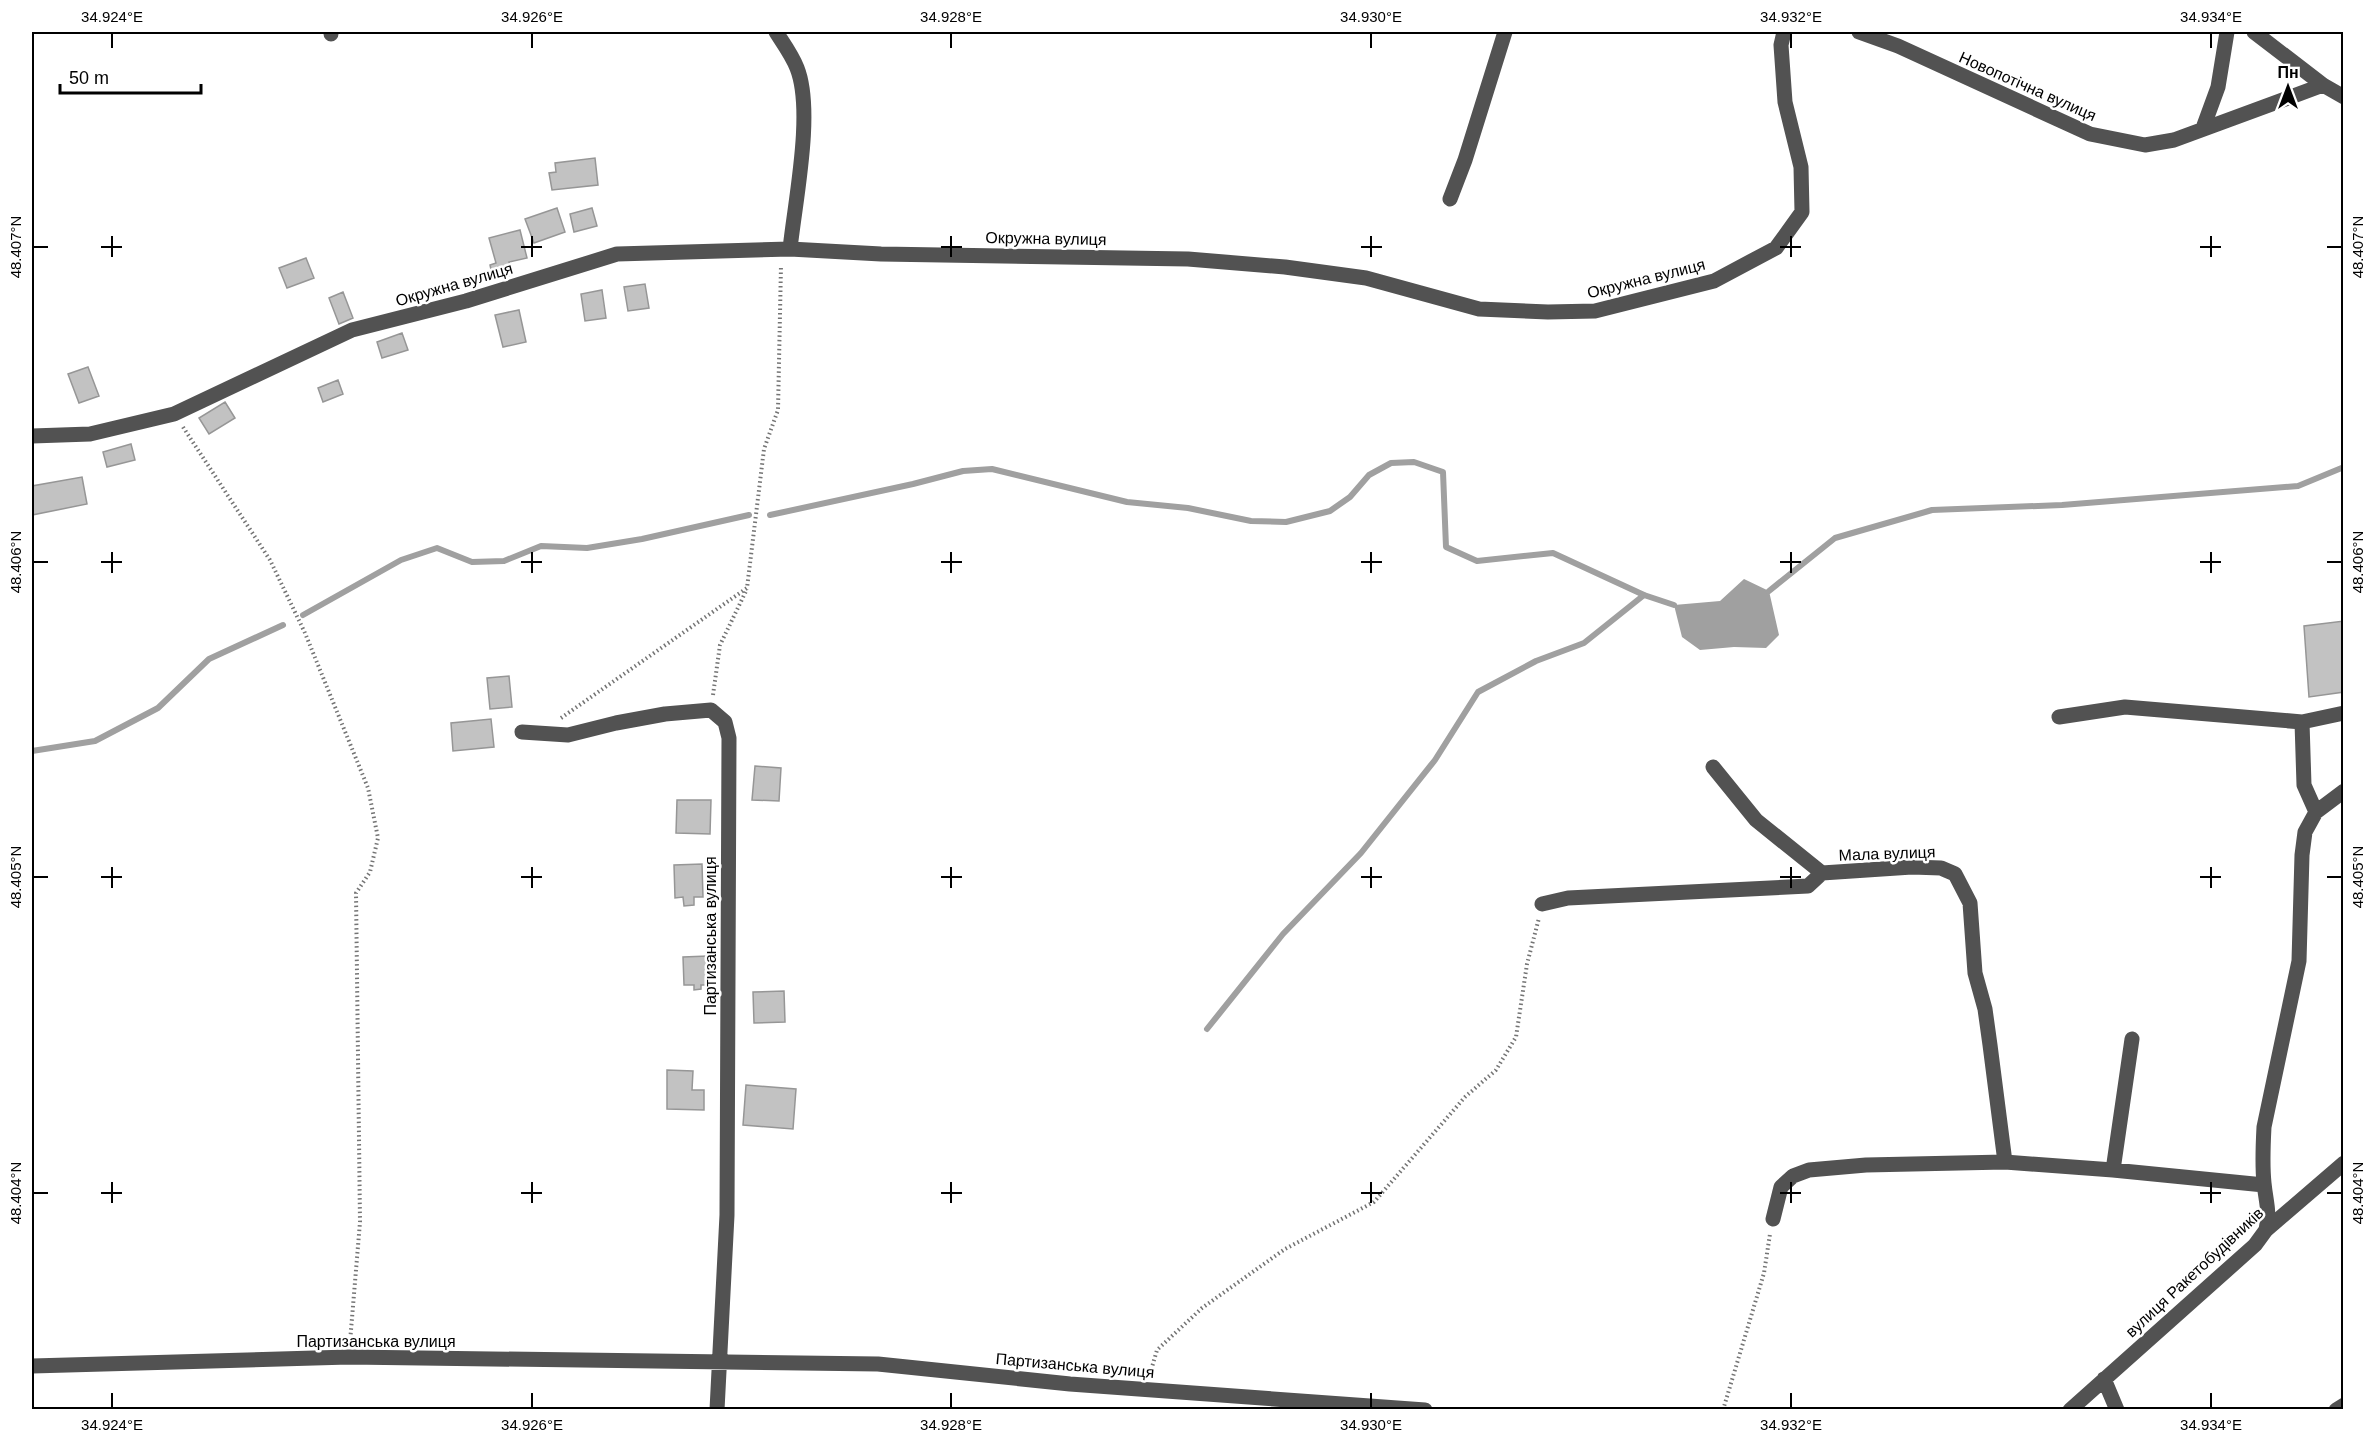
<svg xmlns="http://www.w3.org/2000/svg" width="2375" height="1441" viewBox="0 0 2375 1441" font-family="Arial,sans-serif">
<rect width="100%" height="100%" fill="#fff"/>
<path fill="#a0a0a0" d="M 1744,579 L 1769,591 L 1779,635 L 1766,648 L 1734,647 L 1700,650 L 1682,637 L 1674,605 L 1720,601 Z"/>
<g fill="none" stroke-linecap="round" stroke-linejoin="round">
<path stroke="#a0a0a0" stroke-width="6" d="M 770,515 L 913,484 L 963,471 L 992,469 L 1127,502 L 1188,508 L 1251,521 L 1286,522 L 1330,511 L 1350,497 L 1369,475 L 1391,463 L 1414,462 L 1443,472 L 1446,547 L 1477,561 L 1553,553 L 1644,595 L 1674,605
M 1769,591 L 1835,538 L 1932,510 L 2062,505 L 2298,486 L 2344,467
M 303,615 L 401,560 L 437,548 L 472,562 L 504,561 L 541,546 L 587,548 L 642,539 L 749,515
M 32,751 L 95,741 L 158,708 L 209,659 L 283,625
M 1207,1029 L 1283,934 L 1361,853 L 1435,760 L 1478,692 L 1536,661 L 1584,643 L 1644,595"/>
</g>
<path fill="#c2c2c2" stroke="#969696" stroke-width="1.5" d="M 595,158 L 598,185 L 552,190 L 549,173 L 556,172 L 555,163 Z
M 557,208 L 565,232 L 534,243 L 525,219 Z
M 592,208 L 597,226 L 574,232 L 570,214 Z
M 520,230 L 527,258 L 509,262 L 512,275 L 493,279 L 490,265 L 496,263 L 489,238 Z
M 306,258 L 314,278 L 287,288 L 279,268 Z
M 645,284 L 649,308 L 628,311 L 624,287 Z
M 602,290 L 606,318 L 585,321 L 581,294 Z
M 343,292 L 353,318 L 339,324 L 329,298 Z
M 519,310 L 526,342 L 503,347 L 495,315 Z
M 402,333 L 408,350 L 382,358 L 377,342 Z
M 88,367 L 99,396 L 79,403 L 68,374 Z
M 338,380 L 343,394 L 323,402 L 318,388 Z
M 225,402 L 235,418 L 209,434 L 199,418 Z
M 131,444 L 135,460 L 107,467 L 103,452 Z
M 82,477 L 87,504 L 32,515 L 32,486 Z
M 2344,621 L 2344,692 L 2309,697 L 2304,626 Z
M 509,676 L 512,707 L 490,709 L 487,678 Z
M 491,719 L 494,747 L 453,751 L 451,723 Z
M 755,766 L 781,768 L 779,801 L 752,800 Z
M 677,800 L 711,800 L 710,834 L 676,833 Z
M 702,864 L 703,897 L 694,897 L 694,905 L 684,906 L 683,897 L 675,898 L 674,865 Z
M 708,956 L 709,985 L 701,985 L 701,989 L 694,990 L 694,985 L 684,985 L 683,957 Z
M 784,991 L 785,1022 L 754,1023 L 753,992 Z
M 667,1070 L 693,1071 L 692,1090 L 704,1090 L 704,1110 L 667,1109 Z
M 746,1085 L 796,1089 L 793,1129 L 743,1125 Z"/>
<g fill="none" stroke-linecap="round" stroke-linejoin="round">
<path stroke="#747474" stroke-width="4" stroke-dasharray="1.5 3" stroke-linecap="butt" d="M 183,427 L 270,560 L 305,633 L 368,788 L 378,838 L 370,872 L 356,893 L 360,1222 L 350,1342
M 713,695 L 720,645 L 747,589
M 561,718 L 747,588 L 764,449 L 778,410 L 781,265
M 1150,1374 L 1157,1350 L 1202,1308 L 1285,1249 L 1374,1202 L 1465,1097 L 1496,1070 L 1516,1037 L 1527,964 L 1539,918
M 1723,1410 L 1764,1273 L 1770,1234"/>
<path stroke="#525252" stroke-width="15" d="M 776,32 C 783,43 792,55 797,68 C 814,111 795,201 790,249
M 1859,32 L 1898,46 L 2090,134 L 2145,145 L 2174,140 L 2323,85
M 2254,32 L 2323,85 L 2344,97
M 331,34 L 331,32
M 2203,128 L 2218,87 L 2227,32
M 1450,199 L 1465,160 L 1505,32
M 32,436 L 90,434 L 174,414 L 352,330 L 466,301 L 617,254 L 790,249 L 881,254 L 1188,259 L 1285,267 L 1366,278 L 1479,309 L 1548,312 L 1595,311 L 1714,281 L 1776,248 L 1802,212 L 1801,167 L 1785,102 L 1781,45 L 1784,32
M 2059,717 L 2125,707 L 2302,722 L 2344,713
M 2302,722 L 2304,785 L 2316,812
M 522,732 L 568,735 L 616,723 L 665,714 L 711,710 L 725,722 L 729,738 L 727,1215 L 717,1410
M 1713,767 L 1756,820 L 1822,873 L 1912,867 L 1941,868 L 1955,874 L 1970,903 L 1975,973 L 1985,1009 L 1990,1045 L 2005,1162
M 1542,904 L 1568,898 L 1808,886 L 1822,873
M 2113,1170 L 2132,1039
M 1773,1219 L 1781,1187 L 1793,1176 L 1809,1170 L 1866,1165 L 2005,1162 L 2113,1170 L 2264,1185
M 2266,1230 C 2270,1210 2266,1203 2264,1183 C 2262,1164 2263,1146 2264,1127 L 2299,961 L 2302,855 L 2305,832 L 2316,812 L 2344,791
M 32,1366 L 349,1357 L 878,1364 L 1070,1384 L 1425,1410
M 2104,1379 L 2117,1410
M 2070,1410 L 2255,1245 L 2266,1230 L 2344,1163
M 2336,1410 L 2344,1405"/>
</g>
<path fill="none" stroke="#000" stroke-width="2" d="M 112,33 L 112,48M 532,33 L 532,48M 951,33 L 951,48M 1371,33 L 1371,48M 1791,33 L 1791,48M 2211,33 L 2211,48M 112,236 L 112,257M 532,236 L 532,257M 951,236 L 951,257M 1371,236 L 1371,257M 1791,236 L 1791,257M 2211,236 L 2211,257M 33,247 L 48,247M 101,247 L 122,247M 521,247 L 542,247M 941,247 L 962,247M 1361,247 L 1382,247M 1780,247 L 1801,247M 2200,247 L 2221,247M 2327,247 L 2342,247M 112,552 L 112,573M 532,552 L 532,573M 951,552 L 951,573M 1371,552 L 1371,573M 1791,552 L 1791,573M 2211,552 L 2211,573M 33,562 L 48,562M 101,562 L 122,562M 521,562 L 542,562M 941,562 L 962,562M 1361,562 L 1382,562M 1780,562 L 1801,562M 2200,562 L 2221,562M 2327,562 L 2342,562M 112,867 L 112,888M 532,867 L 532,888M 951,867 L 951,888M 1371,867 L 1371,888M 1791,867 L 1791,888M 2211,867 L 2211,888M 33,877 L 48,877M 101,877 L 122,877M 521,877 L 542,877M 941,877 L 962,877M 1361,877 L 1382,877M 1780,877 L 1801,877M 2200,877 L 2221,877M 2327,877 L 2342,877M 112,1182 L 112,1203M 532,1182 L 532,1203M 951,1182 L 951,1203M 1371,1182 L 1371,1203M 1791,1182 L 1791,1203M 2211,1182 L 2211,1203M 33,1193 L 48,1193M 101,1193 L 122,1193M 521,1193 L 542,1193M 941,1193 L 962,1193M 1361,1193 L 1382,1193M 1780,1193 L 1801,1193M 2200,1193 L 2221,1193M 2327,1193 L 2342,1193M 112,1393 L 112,1408M 532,1393 L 532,1408M 951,1393 L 951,1408M 1371,1393 L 1371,1408M 1791,1393 L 1791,1408M 2211,1393 L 2211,1408"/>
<g text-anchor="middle" stroke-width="5" stroke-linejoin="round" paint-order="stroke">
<g font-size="16" fill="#000" stroke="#fff">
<text transform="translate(2028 86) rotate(24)" y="6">Новопотічна вулиця</text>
<text transform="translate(1046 238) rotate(1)" y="6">Окружна вулиця</text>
<text transform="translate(1646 278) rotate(-14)" y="6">Окружна вулиця</text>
<text transform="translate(454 284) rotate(-16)" y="6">Окружна вулиця</text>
<text transform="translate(1887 853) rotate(-2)" y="6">Мала вулиця</text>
<text transform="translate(710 936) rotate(-90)" y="6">Партизанська вулиця</text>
<text transform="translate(2194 1272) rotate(-43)" y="6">вулиця Ракетобудівників</text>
<text x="376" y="1347">Партизанська вулиця</text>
<text transform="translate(1075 1365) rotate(5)" y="6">Партизанська вулиця</text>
</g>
</g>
<rect width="2375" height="1441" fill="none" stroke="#ffffff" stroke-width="66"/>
<g transform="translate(2288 87)" stroke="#ffffff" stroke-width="4.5" paint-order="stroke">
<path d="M0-4.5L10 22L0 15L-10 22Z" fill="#000000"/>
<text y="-9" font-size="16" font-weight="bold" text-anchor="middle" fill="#000000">Пн</text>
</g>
<path d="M60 84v9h141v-9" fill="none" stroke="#000000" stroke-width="3"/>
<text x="69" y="84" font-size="18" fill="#000000" stroke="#ffffff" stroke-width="4.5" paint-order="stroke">50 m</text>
<rect x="33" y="33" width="2309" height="1375" fill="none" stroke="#000" stroke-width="2"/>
<g font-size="15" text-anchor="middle" fill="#000">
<text x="112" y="22">34.924°E</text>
<text x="532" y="22">34.926°E</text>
<text x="951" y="22">34.928°E</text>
<text x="1371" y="22">34.930°E</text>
<text x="1791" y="22">34.932°E</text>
<text x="2211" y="22">34.934°E</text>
<text transform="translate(16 247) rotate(-90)" y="5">48.407°N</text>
<text transform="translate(2358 247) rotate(-90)" y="5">48.407°N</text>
<text transform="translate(16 562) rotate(-90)" y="5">48.406°N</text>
<text transform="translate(2358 562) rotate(-90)" y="5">48.406°N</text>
<text transform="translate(16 877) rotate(-90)" y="5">48.405°N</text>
<text transform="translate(2358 877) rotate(-90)" y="5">48.405°N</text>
<text transform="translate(16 1193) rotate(-90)" y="5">48.404°N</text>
<text transform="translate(2358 1193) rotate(-90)" y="5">48.404°N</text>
<text x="112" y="1430">34.924°E</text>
<text x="532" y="1430">34.926°E</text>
<text x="951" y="1430">34.928°E</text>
<text x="1371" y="1430">34.930°E</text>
<text x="1791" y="1430">34.932°E</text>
<text x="2211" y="1430">34.934°E</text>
</g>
</svg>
